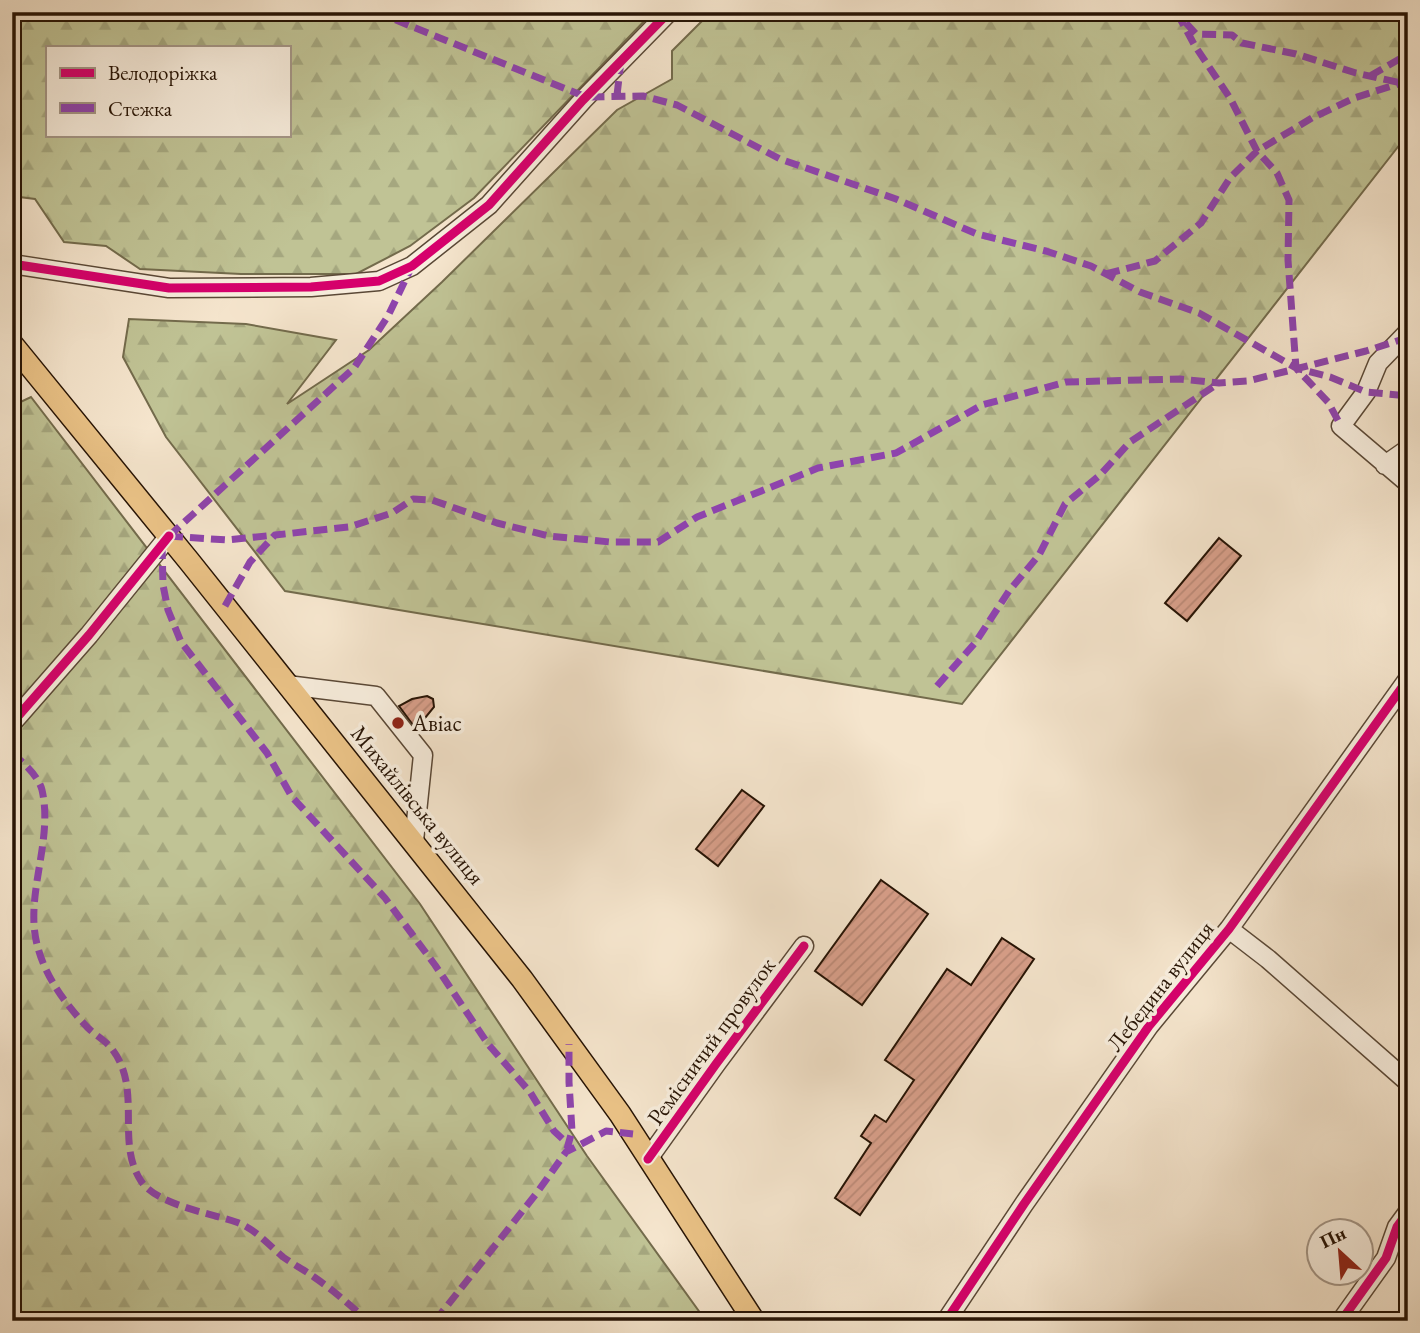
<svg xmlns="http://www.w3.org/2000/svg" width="1420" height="1333" viewBox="0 0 1420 1333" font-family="'EB Garamond',serif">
<defs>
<pattern id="forest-firs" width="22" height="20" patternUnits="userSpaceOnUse" patternTransform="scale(1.75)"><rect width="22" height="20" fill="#c0c395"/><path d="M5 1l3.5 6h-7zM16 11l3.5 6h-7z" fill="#a5a77f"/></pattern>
<pattern id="building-hatch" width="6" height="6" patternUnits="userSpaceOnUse" patternTransform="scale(1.75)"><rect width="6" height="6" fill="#d89f8a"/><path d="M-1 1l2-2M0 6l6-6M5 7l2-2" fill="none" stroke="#b98875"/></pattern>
</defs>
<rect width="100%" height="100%" fill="#f5e5cd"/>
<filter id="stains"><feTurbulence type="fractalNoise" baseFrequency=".00286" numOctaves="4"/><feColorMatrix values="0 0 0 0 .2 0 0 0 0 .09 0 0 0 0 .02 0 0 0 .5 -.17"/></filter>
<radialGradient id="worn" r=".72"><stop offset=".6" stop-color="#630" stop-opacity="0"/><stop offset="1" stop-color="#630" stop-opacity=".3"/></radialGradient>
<path fill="url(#forest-firs)" stroke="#736b4c" stroke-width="2" fill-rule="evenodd" d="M 12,12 L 653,12 L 474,198 L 410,246 L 356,274 L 241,274 L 140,269 L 106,246 L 64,242 L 35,199 L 12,196 ZM 47,47 L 289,47 L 289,135 L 47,135 Z
M 711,12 L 1408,12 L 1408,134 L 962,704 L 285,591 L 166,437 L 123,357 L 129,319 L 246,324 L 336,340 L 287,404 L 369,350 L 442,282 L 617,110 L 672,79 L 672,51 Z
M 31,397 L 420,904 L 587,1156 L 706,1321 L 12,1321 L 12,406 Z"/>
<path fill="url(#building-hatch)" stroke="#261304" stroke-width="2" d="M 1219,538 L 1241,556 L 1187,621 L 1165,603 Z
M 427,696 L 433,699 L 434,707 L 416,729 L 399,706 L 412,699 Z
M 742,790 L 764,806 L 718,866 L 696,849 Z
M 881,880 L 928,914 L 862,1005 L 815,971 Z
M 1002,938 L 1034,959 L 860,1215 L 835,1198 L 871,1143 L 861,1136 L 875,1115 L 886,1122 L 914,1080 L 885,1060 L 947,969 L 971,985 Z"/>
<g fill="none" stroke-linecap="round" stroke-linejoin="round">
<g stroke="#5a4836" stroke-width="21">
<path id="minor" d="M 12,264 L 169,288 L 311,287 L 379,281 L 412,266 L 489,205 L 583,100 L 669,12
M 1408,332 L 1378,363 L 1366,392 L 1341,426 L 1408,483
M 1385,465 L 1408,449
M 287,685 L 376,696 L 423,755 L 414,841
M 12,723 L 89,635 L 169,536
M 1229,929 L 1268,959 L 1408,1082
M 648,1159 L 716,1064 L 804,946
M 946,1321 L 1024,1204 L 1149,1026 L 1229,929 L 1408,679
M 1341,1321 L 1386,1258 L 1397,1227 L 1408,1212"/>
</g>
<g stroke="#261304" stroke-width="24">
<path id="major" d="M 12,344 L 189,561 L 522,979 L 620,1114 L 754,1321"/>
</g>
<use href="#minor" stroke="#f8eede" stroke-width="18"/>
<use href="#major" stroke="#eac286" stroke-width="21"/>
<path stroke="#8e44ad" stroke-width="7" stroke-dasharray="14 7" stroke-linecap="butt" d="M 376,12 L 586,97 L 643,96 L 677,105 L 780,159 L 896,199 L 977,234 L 1046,251 L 1091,266 L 1140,292 L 1199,313 L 1296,368 L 1330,377 L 1366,392 L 1408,396
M 1177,13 L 1195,46 L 1230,98 L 1257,151 L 1277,173 L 1289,200 L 1288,260 L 1296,368 L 1328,402 L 1341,426
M 1186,23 L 1196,34 L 1232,35 L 1242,43 L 1296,54 L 1356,73 L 1401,83
M 1370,76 L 1408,54
M 617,95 L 621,61
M 1106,274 L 1155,261 L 1201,223 L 1230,178 L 1257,151 L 1312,118 L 1354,98 L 1401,83
M 169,536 L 354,368 L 388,316 L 412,266
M 169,536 L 227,540 L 275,535
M 162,545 L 163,585 L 168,610 L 181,642 L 267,753 L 292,797 L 385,898 L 435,965 L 488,1044 L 530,1092 L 554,1131 L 568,1144
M 225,606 L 250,562 L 275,535 L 349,527 L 392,513 L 413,499 L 432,500 L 497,523 L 549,536 L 610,542 L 658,542 L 697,517 L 818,468 L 896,453 L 982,405 L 1066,382 L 1180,379 L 1219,383 L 1248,381 L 1366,351 L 1400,340
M 937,686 L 975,643 L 1009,591 L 1039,555 L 1065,504 L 1100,475 L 1130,442 L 1219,383
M 12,753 C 23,762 39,777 42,790 C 54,842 23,897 38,948 C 46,978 67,1006 88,1028 C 95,1035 106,1041 112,1049 C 143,1089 115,1142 141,1181 C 157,1205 210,1213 236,1222 C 254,1228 269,1245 283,1257 C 293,1264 304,1270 314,1277 C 333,1290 351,1306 368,1321
M 567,1149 L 572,1131 L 569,1082 L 569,1044
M 435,1321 L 536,1194 L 566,1152 L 606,1131 L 633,1134"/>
<g stroke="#f8eede" stroke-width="13">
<path id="cycleway" d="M 12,264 L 169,288 L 311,287 L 379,281 L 412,266 L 489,205 L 583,100 L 669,12
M 12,723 L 89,635 L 169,536
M 648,1159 L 716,1064 L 804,946
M 946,1321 L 1024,1204 L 1149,1026 L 1229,929 L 1408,679
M 1341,1321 L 1386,1258 L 1397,1227 L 1408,1212"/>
</g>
<use href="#cycleway" stroke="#d6006c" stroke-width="9"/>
</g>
<circle fill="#8f2418" stroke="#f8eede" stroke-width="2.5" cx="398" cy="723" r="7"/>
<g text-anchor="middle" stroke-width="7" stroke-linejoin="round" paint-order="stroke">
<g font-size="23" fill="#261304" stroke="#f8eede" text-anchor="start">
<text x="412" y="731">Авіас</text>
</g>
<g font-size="23" fill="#261304" stroke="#f8eede">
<text transform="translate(418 805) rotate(51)" y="8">Михайлівська вулиця</text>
<text transform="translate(1160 986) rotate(-52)" y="8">Лебедина вулиця</text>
<text transform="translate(711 1041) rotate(-54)" y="8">Ремісничий провулок</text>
</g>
</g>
<rect width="1420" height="1333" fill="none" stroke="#f5e5cd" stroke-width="42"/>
<rect x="14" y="14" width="1392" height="1305" fill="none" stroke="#261304" stroke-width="3.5"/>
<rect x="21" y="21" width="1378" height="1291" fill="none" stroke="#261304" stroke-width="2"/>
<rect x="46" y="46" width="245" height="91" fill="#f8eede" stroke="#a49687" stroke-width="2"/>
<rect x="60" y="68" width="35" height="10" fill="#d6006c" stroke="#a49687" stroke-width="2"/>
<text x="108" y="80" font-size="21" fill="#261304">Велодоріжка</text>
<rect x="60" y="103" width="35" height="10" fill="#8e44ad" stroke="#a49687" stroke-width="2"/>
<text x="108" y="116" font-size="21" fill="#261304">Стежка</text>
<g transform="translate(1340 1252) rotate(334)"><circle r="33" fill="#f8eede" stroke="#a49687" stroke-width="2"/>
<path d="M0-5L12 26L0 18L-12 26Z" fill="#8f2418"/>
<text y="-10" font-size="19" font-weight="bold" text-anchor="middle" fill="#261304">Пн</text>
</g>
<rect width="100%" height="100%" filter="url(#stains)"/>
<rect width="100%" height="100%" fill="url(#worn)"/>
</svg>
